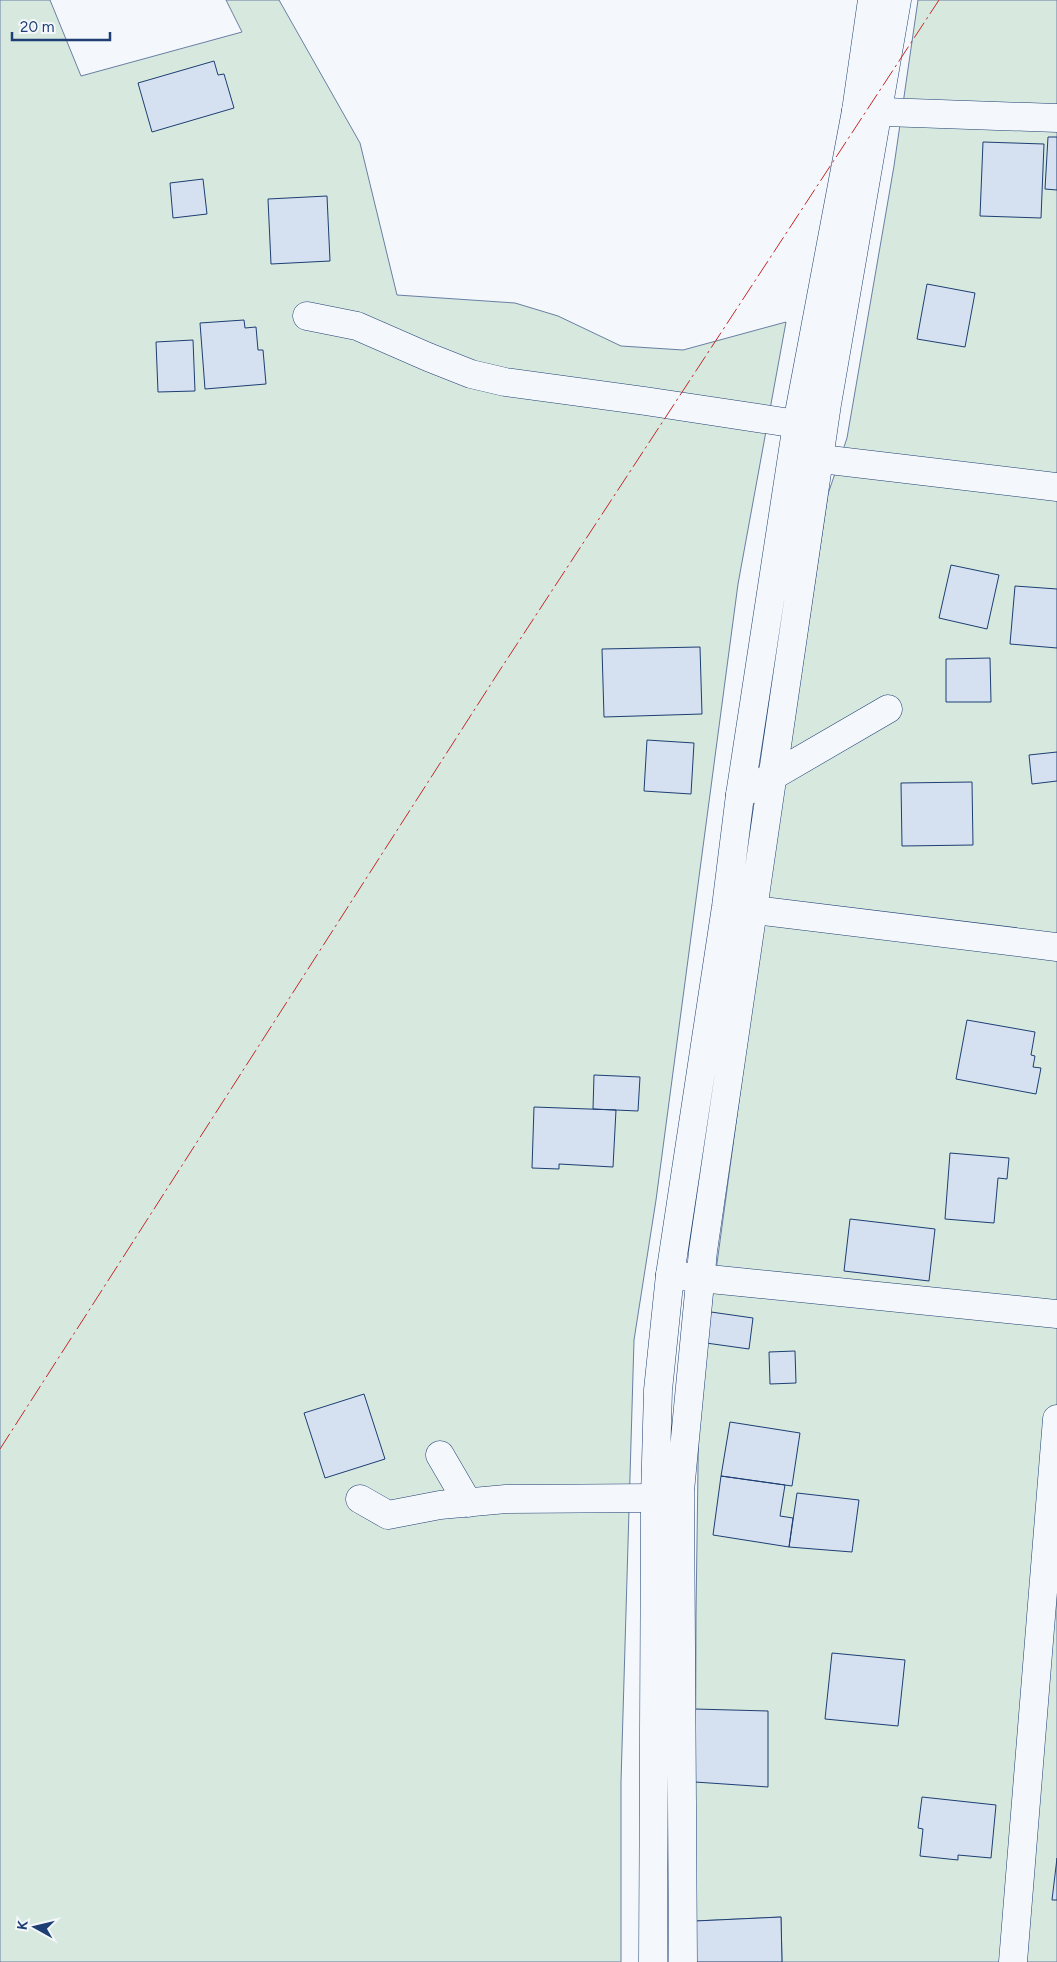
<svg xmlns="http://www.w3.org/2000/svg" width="1057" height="1962" viewBox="0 0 1057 1962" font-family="Figtree,sans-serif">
<rect width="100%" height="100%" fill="#f4f7fb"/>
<path fill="#d7e8df" stroke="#687fa3" d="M 0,0 L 50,0 L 81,76 L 242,32 L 226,0 L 279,0 L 360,143 L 397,295 L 515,303 L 558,316 L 621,346 L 683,350 L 786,322 L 738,584 L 656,1200 L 634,1340 L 621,1782 L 621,1962 L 0,1962 Z
M 918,0 L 1057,0 L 1057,1962 L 782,1962 L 781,1917 L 695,1921 L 696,1614 L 699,1396 L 755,983 L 828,494 L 847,438 L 894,166 Z"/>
<path fill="#d5e0f0" stroke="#1d3f73" d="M 214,61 L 218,75 L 224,74 L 234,108 L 152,132 L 138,83 Z
M 1048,137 L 1057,137 L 1057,190 L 1045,189 Z
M 983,142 L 1044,144 L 1041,218 L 980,216 Z
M 203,179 L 207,214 L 173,218 L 170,183 Z
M 327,196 L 330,261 L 271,264 L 268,199 Z
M 927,284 L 975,293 L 965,347 L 917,339 Z
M 244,320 L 245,328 L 256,327 L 258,350 L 263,350 L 266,384 L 205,389 L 200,323 Z
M 193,340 L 195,391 L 158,392 L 156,342 Z
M 951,565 L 999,575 L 987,629 L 939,618 Z
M 1015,586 L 1057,589 L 1057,648 L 1010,644 Z
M 700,647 L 702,714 L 604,717 L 602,649 Z
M 990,658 L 991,702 L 946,702 L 946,659 Z
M 647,740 L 694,743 L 691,794 L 644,791 Z
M 1057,752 L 1057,781 L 1032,784 L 1029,755 Z
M 972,782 L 973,845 L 902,846 L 901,783 Z
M 967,1020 L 1035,1032 L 1031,1055 L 1035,1056 L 1033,1067 L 1041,1068 L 1036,1094 L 956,1079 Z
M 594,1075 L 640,1077 L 638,1111 L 593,1109 Z
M 534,1107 L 616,1110 L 613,1167 L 559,1164 L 559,1169 L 532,1168 Z
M 950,1153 L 1009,1158 L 1007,1179 L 998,1178 L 994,1223 L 945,1219 Z
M 850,1219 L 935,1229 L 929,1281 L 844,1271 Z
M 711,1312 L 753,1318 L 749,1349 L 706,1343 Z
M 795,1351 L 796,1383 L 770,1384 L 769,1352 Z
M 364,1394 L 385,1459 L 325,1478 L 304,1413 Z
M 730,1422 L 800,1433 L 792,1486 L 721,1476 Z
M 721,1476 L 785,1485 L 780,1516 L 793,1518 L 789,1547 L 713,1535 Z
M 797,1493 L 859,1500 L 852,1552 L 789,1547 Z
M 832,1653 L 905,1660 L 898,1726 L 825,1719 Z
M 695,1709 L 768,1711 L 768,1787 L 695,1782 Z
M 922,1797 L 996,1805 L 991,1858 L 958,1855 L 958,1860 L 920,1856 L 923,1829 L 918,1828 Z
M 1057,1858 L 1057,1900 L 1052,1900 Z
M 781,1917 L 782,1962 L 694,1962 L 695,1921 Z"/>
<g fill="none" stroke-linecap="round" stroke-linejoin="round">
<g stroke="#1d3f73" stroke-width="29">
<path id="minor" d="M 856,111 L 1057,118
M 307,316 L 357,326 L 428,357 L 471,374 L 505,382 L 645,401 L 797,424
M 796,456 L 1057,487
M 740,795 L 888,709
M 730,907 L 1057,947
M 670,1275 L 1057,1314
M 440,1455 L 468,1503
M 360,1499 L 388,1515 L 440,1505 L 506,1499 L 655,1498
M 1013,1962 L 1057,1419"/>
</g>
<g stroke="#1d3f73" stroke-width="29">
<path id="major" d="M 653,1962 L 655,1498 L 658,1390 L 670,1275 L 726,907 L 740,795 L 797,424 L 856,111 L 872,0
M 683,1962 L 680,1491 L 703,1251 L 827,404 L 897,0"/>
</g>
<use href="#minor" stroke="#f4f7fb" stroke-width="28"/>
<use href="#major" stroke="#f4f7fb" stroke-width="28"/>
<path stroke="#c62828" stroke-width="1" stroke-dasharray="18 4 2.5 4" stroke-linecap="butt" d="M 0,1449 L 498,673 L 939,0"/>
</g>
<g transform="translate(35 1927) rotate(278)" stroke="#f4f7fb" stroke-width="4" paint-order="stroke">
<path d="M0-4L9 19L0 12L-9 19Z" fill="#1d3f73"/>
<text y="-8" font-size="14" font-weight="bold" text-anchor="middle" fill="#1d3f73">K</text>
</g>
<path d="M12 32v8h98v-8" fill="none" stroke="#1d3f73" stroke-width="2.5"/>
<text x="20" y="32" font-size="15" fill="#1d3f73" stroke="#f4f7fb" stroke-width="4" paint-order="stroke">20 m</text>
</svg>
